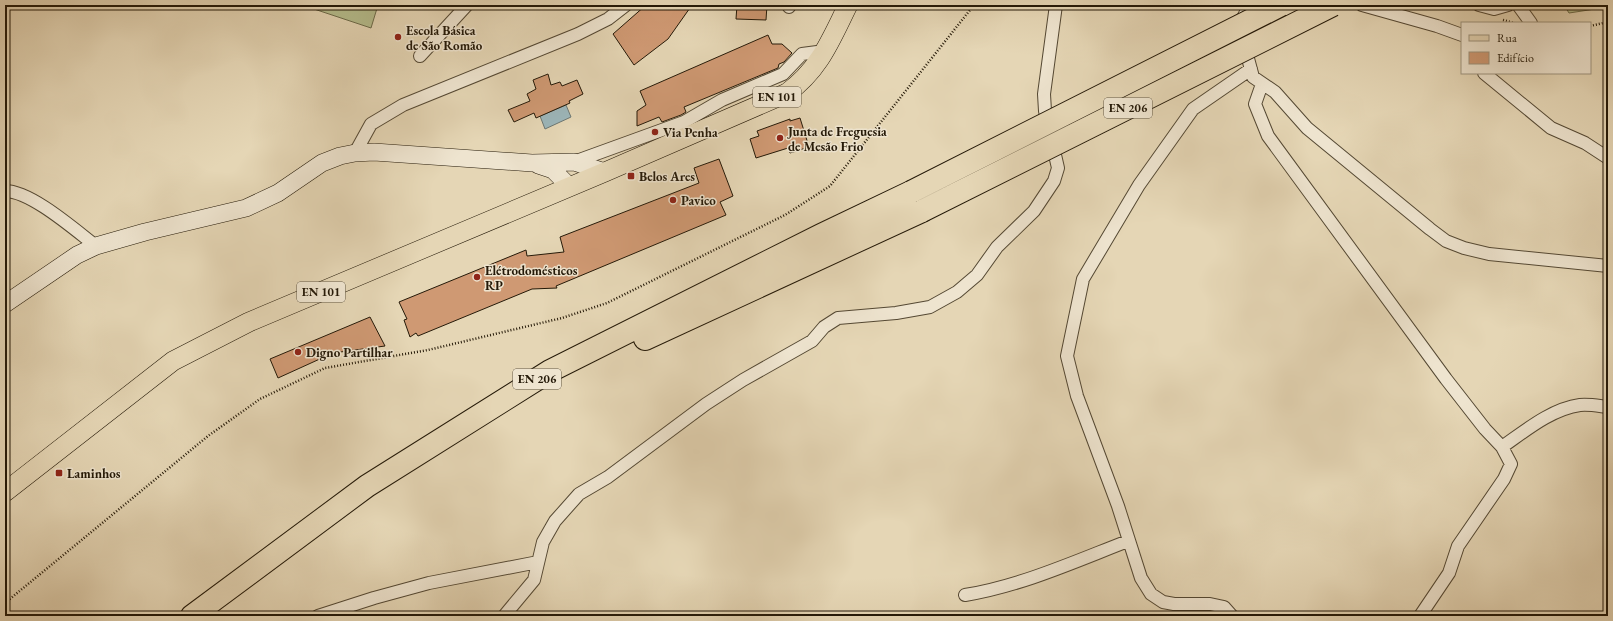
<svg xmlns="http://www.w3.org/2000/svg" width="1613" height="621" viewBox="0 0 1613 621" font-family="'EB Garamond',serif">
<rect width="100%" height="100%" fill="#e5d6b5"/>
<filter id="stains"><feTurbulence type="fractalNoise" baseFrequency=".005" numOctaves="4"/><feColorMatrix values="0 0 0 0 .2 0 0 0 0 .09 0 0 0 0 .02 0 0 0 .5 -.17"/></filter>
<radialGradient id="worn" r=".72"><stop offset=".6" stop-color="#630" stop-opacity="0"/><stop offset="1" stop-color="#630" stop-opacity=".3"/></radialGradient>
<path fill="#b5bd8d" stroke="#6c6b4a" d="M 302,5 L 378,5 L 371,28 Z
M 1564,5 L 1608,5 L 1608,7 L 1569,13 Z"/>
<path fill="#9cb6ba" stroke="#6c7773" d="M 566,105 L 571,117 L 545,129 L 540,116 Z"/>
<path fill="#cf9973" stroke="#241908" d="M 646,5 L 692,5 L 668,39 L 634,65 L 613,34 Z
M 737,5 L 767,5 L 766,20 L 736,19 Z
M 768,35 L 772,44 L 782,44 L 792,53 L 784,62 L 779,64 L 778,68 L 684,107 L 686,112 L 681,115 L 662,122 L 659,117 L 637,126 L 637,111 L 646,105 L 640,91 Z
M 548,74 L 551,85 L 560,82 L 562,86 L 577,80 L 583,94 L 569,101 L 570,103 L 536,118 L 534,113 L 514,122 L 508,110 L 530,101 L 527,94 L 536,89 L 533,80 Z
M 800,118 L 809,147 L 790,153 L 788,148 L 756,158 L 750,139 L 759,136 L 757,131 L 790,119 L 790,121 Z
M 719,159 L 733,196 L 720,202 L 726,215 L 556,286 L 557,288 L 532,289 L 418,336 L 416,333 L 410,337 L 404,320 L 407,319 L 399,302 L 526,250 L 527,256 L 564,252 L 560,237 L 699,183 L 694,168 Z
M 370,317 L 385,346 L 333,353 L 278,378 L 270,359 Z"/>
<g fill="none" stroke-linecap="round" stroke-linejoin="round">
<g stroke="#544833" stroke-width="14">
<path id="street" d="M 789,5 L 789,7
M 1250,5 L 1239,25 L 1253,77 L 1275,92 L 1307,128 L 1430,229 L 1446,241 L 1464,248 L 1489,254 L 1608,266
M 1362,5 L 1437,26 L 1462,35
M 1479,5 L 1494,9 L 1508,5
M 1518,5 L 1531,23
M 420,56 L 467,5
M 1484,73 L 1551,128 L 1585,143 L 1608,158
M 1262,84 L 1255,104 L 1268,136 L 1446,379 L 1485,429 L 1502,447 L 1511,464 L 1504,479 L 1458,546 L 1449,573 L 1420,616
M 355,153 L 371,124 L 403,105 L 578,34 L 608,19 L 626,5
M 571,163 L 684,122 L 722,100 L 783,74 L 802,54 L 825,51
M 5,191 C 31,191 75,230 96,246
M 1502,447 C 1525,431 1551,409 1580,405 C 1589,404 1599,406 1608,407
M 965,595 C 1021,586 1076,561 1128,541
M 318,616 L 374,598 L 429,583 L 538,562
M 504,616 L 534,580 L 543,542 L 555,521 L 579,494 L 608,477 L 706,404 L 743,380 L 812,341 L 824,327 L 838,318 L 896,313 L 930,307 L 957,292 L 977,275 L 997,247 L 1034,211 L 1054,181 L 1058,168 L 1045,111 L 1044,94 L 1056,5
M 1232,616 L 1224,607 L 1210,604 L 1174,604 L 1163,602 L 1151,594 L 1141,578 L 1118,506 L 1077,396 L 1067,356 L 1083,279 L 1139,185 L 1193,109 L 1251,69"/>
</g>
<g stroke="#241908" stroke-width="18">
<path id="secondary" d="M 538,165 L 553,170 L 570,187
M 5,304 L 77,255 L 96,246 L 145,232 L 246,208 L 278,193 L 322,163 L 340,156 L 355,153 L 374,152 L 532,163 L 574,162 L 605,172"/>
</g>
<g stroke="#241908" stroke-width="20">
<path id="primary" d="M 5,492 L 173,361 L 249,322 L 605,172 L 787,93 C 820,69 831,39 848,5"/>
</g>
<g stroke="#241908" stroke-width="24">
<path id="highway" d="M 645,339 L 922,211
M 192,616 L 367,486 L 550,371 L 821,235 L 911,192"/>
</g>
<path stroke="#241908" stroke-width="2.5" stroke-dasharray="1 2" stroke-linecap="butt" d="M 1503,20 L 1514,23
M 1590,26 L 1608,22
M 5,603 L 208,436 L 260,399 L 325,368 L 428,350 L 562,318 L 607,303 L 785,215 L 830,186 L 974,5"/>
<use href="#street" stroke="#eee4cf" stroke-width="12"/>
<use href="#secondary" stroke="#eee4cf" stroke-width="17"/>
<use href="#primary" stroke="#e5d6b5" stroke-width="19"/>
<use href="#highway" stroke="#e5d6b5" stroke-width="22"/>
<g stroke="#241908" stroke-width="24" stroke-linecap="butt">
<path id="highway-bridge" d="M 911,192 L 1281,5
M 922,211 L 1333,5"/>
</g>
<use href="#highway-bridge" stroke="#e5d6b5" stroke-width="22"/>
</g>
<g fill="#8f2418" stroke="#eee4cf" stroke-width="1.5">
<circle cx="398" cy="37" r="4"/>
<circle cx="655" cy="132" r="4"/>
<circle cx="780" cy="138" r="4"/>
<rect x="627" y="172" width="8" height="8" rx="2"/>
<circle cx="673" cy="200" r="4"/>
<circle cx="477" cy="277" r="4"/>
<circle cx="298" cy="352" r="4"/>
<rect x="55" y="469" width="8" height="8" rx="2"/>
</g>
<g text-anchor="middle" stroke-width="3" stroke-linejoin="round" paint-order="stroke">
<g fill="#eee4cf" stroke="#615644" stroke-width="1">
<rect x="753" y="87" width="48" height="20" rx="3"/>
<rect x="1104" y="98" width="48" height="20" rx="3"/>
<rect x="297" y="282" width="48" height="20" rx="3"/>
<rect x="513" y="369" width="48" height="20" rx="3"/>
</g>
<g font-size="12" font-weight="bold" fill="#241908">
<text x="777" y="101">EN 101</text>
<text x="1128" y="112">EN 206</text>
<text x="321" y="296">EN 101</text>
<text x="537" y="383">EN 206</text>
</g>
<g font-size="13" font-weight="bold" fill="#241908" stroke="#eee4cf" text-anchor="start">
<text x="406" y="35">Escola Básica<tspan x="406" dy="15">de São Romão</tspan></text>
<text x="788" y="136">Junta de Freguesia<tspan x="788" dy="15">de Mesão Frio</tspan></text>
<text x="663" y="137">Via Penha</text>
<text x="639" y="181">Belos Ares</text>
<text x="681" y="205">Pavico</text>
<text x="485" y="275">Elétrodomésticos<tspan x="485" dy="15">RP</tspan></text>
<text x="306" y="357">Digno Partilhar</text>
<text x="67" y="478">Laminhos</text>
</g>
</g>
<rect width="1613" height="621" fill="none" stroke="#e5d6b5" stroke-width="20"/>
<rect x="6" y="6" width="1601" height="609" fill="none" stroke="#241908" stroke-width="2"/>
<rect x="10" y="10" width="1593" height="601" fill="none" stroke="#241908"/>
<rect x="1461" y="22" width="130" height="52" fill="#eee4cf" stroke="#9d937f"/>
<rect x="1469" y="35" width="20" height="6" fill="#e5d6b5" stroke="#9d937f"/>
<text x="1497" y="42" font-size="12" fill="#241908">Rua</text>
<rect x="1469" y="52" width="20" height="12" fill="#cf9973" stroke="#9d937f"/>
<text x="1497" y="62" font-size="12" fill="#241908">Edifício</text>
<rect width="100%" height="100%" filter="url(#stains)"/>
<rect width="100%" height="100%" fill="url(#worn)"/>
</svg>
